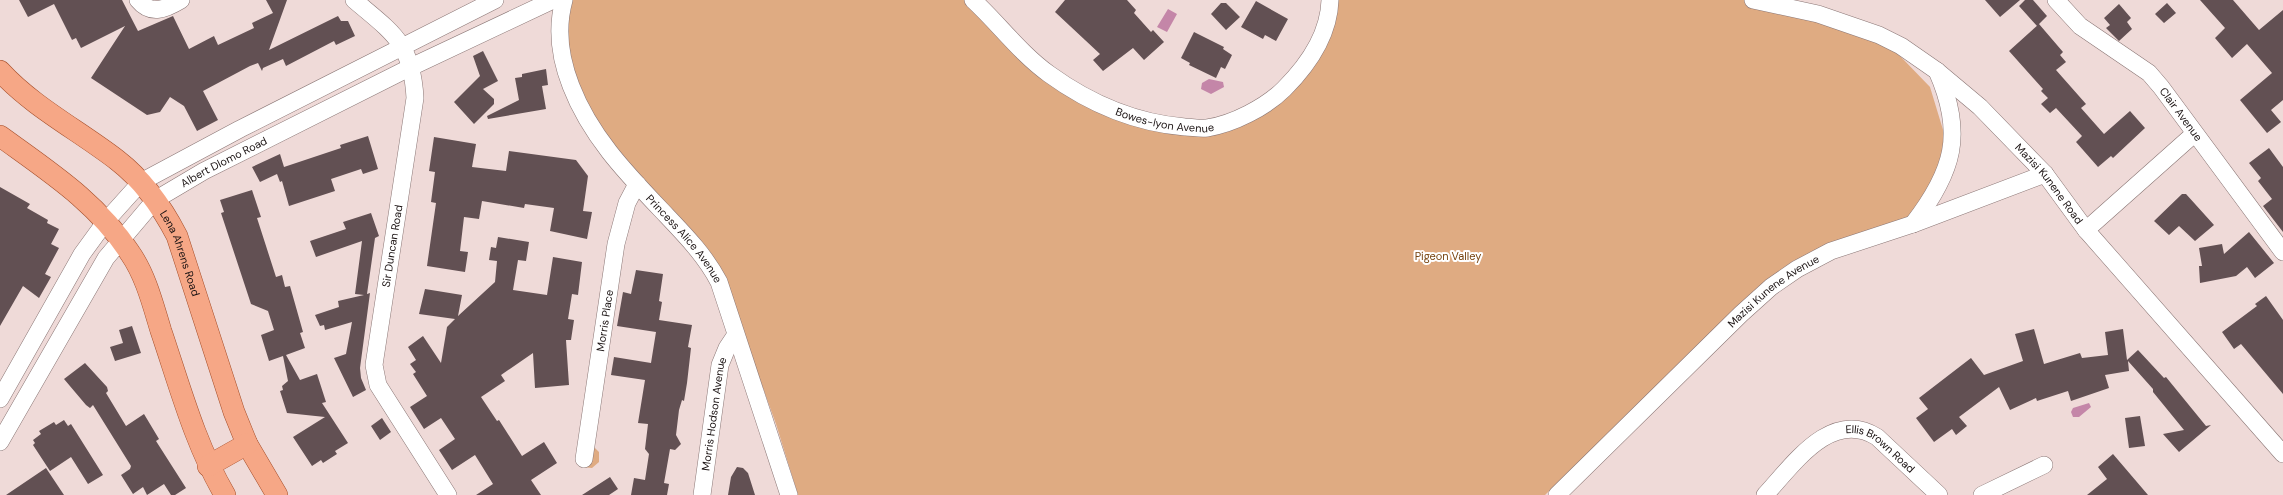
<svg xmlns="http://www.w3.org/2000/svg" width="2283" height="495" viewBox="0 0 2283 495" font-family="'DM Sans',sans-serif">
<rect width="100%" height="100%" fill="#efdad8"/>
<path fill="#dfab82" d="M 565,0 L 971,0 L 1021,51 L 1129,114 L 1212,122 L 1247,112 L 1297,70 L 1331,0 L 1752,0 L 1873,28 L 1930,87 L 1947,143 L 1937,185 L 1910,216 L 1793,261 L 1760,286 L 1545,495 L 798,495 L 776,424 L 729,294 L 636,176 L 584,104 L 567,44 Z
M 592,445 L 599,452 L 599,462 L 592,468 L 582,467 Z"/>
<path fill="#c486a8" d="M 1168,9 L 1177,14 L 1167,32 L 1157,27 Z
M 1209,79 L 1223,82 L 1224,87 L 1211,94 L 1201,89 L 1202,83 Z
M 2089,403 L 2091,407 L 2079,417 L 2073,417 L 2071,412 L 2073,408 Z"/>
<path fill="#625053" d="M 19,0 L 122,0 L 138,31 L 173,16 L 189,49 L 214,36 L 218,45 L 254,28 L 252,23 L 273,13 L 266,0 L 287,0 L 269,50 L 338,16 L 341,21 L 348,21 L 355,36 L 336,45 L 334,41 L 286,66 L 283,59 L 263,68 L 262,71 L 258,63 L 250,66 L 203,91 L 218,120 L 197,131 L 184,106 L 170,97 L 160,112 L 147,115 L 91,78 L 125,26 L 81,48 L 76,38 L 72,40 L 54,4 L 28,17 Z
M 1065,0 L 1127,0 L 1136,10 L 1134,13 L 1151,32 L 1153,30 L 1164,42 L 1144,60 L 1133,48 L 1103,71 L 1093,60 L 1100,54 L 1055,12 Z
M 1985,0 L 2020,0 L 2000,17 Z
M 2025,0 L 2033,0 L 2047,16 L 2037,26 L 2019,6 Z
M 2200,0 L 2233,0 L 2259,30 L 2283,10 L 2283,100 L 2271,110 L 2281,122 L 2267,133 L 2240,100 L 2272,73 L 2247,44 L 2232,58 L 2215,38 L 2225,28 Z
M 1256,1 L 1288,19 L 1276,41 L 1265,35 L 1263,39 L 1241,27 Z
M 1221,3 L 1226,3 L 1240,17 L 1226,30 L 1211,14 Z
M 2167,3 L 2176,13 L 2164,23 L 2155,14 Z
M 2119,4 L 2131,18 L 2127,22 L 2132,29 L 2119,41 L 2106,28 L 2110,25 L 2104,18 Z
M 2039,24 L 2063,52 L 2060,55 L 2066,62 L 2056,70 L 2086,104 L 2081,108 L 2104,134 L 2130,111 L 2145,128 L 2113,158 L 2111,156 L 2098,167 L 2076,142 L 2082,136 L 2056,108 L 2050,113 L 2041,104 L 2048,98 L 2041,91 L 2043,89 L 2009,51 Z
M 1194,32 L 1224,47 L 1223,49 L 1232,55 L 1225,69 L 1221,67 L 1216,78 L 1189,65 L 1190,63 L 1181,58 Z
M 483,51 L 498,81 L 483,89 L 494,99 L 494,104 L 474,124 L 454,102 L 480,76 L 473,56 Z
M 546,69 L 548,85 L 542,86 L 546,109 L 488,119 L 487,116 L 519,100 L 515,78 L 522,77 L 522,74 Z
M 368,136 L 378,169 L 363,174 L 361,169 L 331,179 L 335,191 L 289,206 L 282,181 L 280,182 L 277,174 L 260,182 L 252,167 L 280,154 L 284,167 L 341,148 L 340,145 Z
M 434,137 L 476,144 L 472,167 L 506,171 L 509,151 L 576,160 L 588,176 L 583,211 L 592,212 L 587,239 L 550,231 L 554,208 L 525,204 L 524,208 L 482,201 L 479,219 L 464,217 L 460,251 L 468,252 L 465,272 L 427,266 L 436,203 L 431,202 L 435,172 L 429,171 Z
M 2269,148 L 2283,167 L 2283,232 L 2263,206 L 2272,199 L 2258,181 L 2261,178 L 2249,163 Z
M 0,187 L 30,204 L 27,208 L 48,220 L 47,223 L 59,229 L 51,244 L 59,248 L 45,274 L 51,277 L 39,298 L 23,286 L 0,326 Z
M 252,190 L 261,217 L 257,218 L 276,277 L 282,275 L 285,287 L 290,286 L 303,332 L 300,333 L 305,348 L 286,355 L 300,380 L 317,374 L 326,402 L 322,403 L 348,443 L 335,451 L 337,454 L 323,463 L 321,460 L 312,466 L 293,437 L 325,417 L 287,413 L 280,391 L 283,390 L 282,386 L 288,381 L 283,356 L 269,361 L 261,335 L 274,330 L 268,311 L 251,304 L 221,213 L 224,212 L 220,200 Z
M 2182,194 L 2186,194 L 2214,225 L 2195,241 L 2179,226 L 2169,235 L 2154,221 Z
M 371,213 L 379,236 L 375,238 L 367,294 L 370,293 L 360,368 L 361,378 L 366,390 L 353,397 L 334,358 L 346,354 L 352,322 L 325,330 L 324,325 L 320,326 L 315,315 L 339,307 L 338,301 L 364,295 L 355,294 L 362,241 L 316,257 L 310,241 L 346,229 L 343,222 Z
M 2249,232 L 2274,263 L 2255,278 L 2247,267 L 2236,276 L 2200,283 L 2199,266 L 2202,266 L 2199,248 L 2222,244 L 2224,254 Z
M 498,237 L 529,242 L 526,261 L 518,260 L 513,290 L 547,295 L 553,257 L 582,262 L 578,295 L 572,294 L 568,319 L 574,320 L 571,340 L 566,340 L 569,385 L 535,388 L 533,353 L 501,375 L 505,381 L 481,397 L 497,421 L 499,420 L 522,456 L 544,442 L 557,463 L 531,480 L 541,495 L 476,495 L 493,484 L 475,455 L 452,470 L 439,450 L 455,439 L 441,418 L 424,429 L 410,407 L 427,396 L 413,374 L 416,372 L 410,364 L 416,360 L 408,347 L 423,336 L 441,363 L 447,327 L 455,319 L 419,314 L 425,289 L 462,295 L 458,316 L 495,282 L 497,261 L 489,260 L 491,247 L 496,248 Z
M 636,270 L 663,274 L 659,301 L 662,302 L 659,320 L 692,325 L 688,347 L 691,348 L 687,383 L 684,401 L 682,400 L 679,410 L 676,435 L 681,444 L 675,450 L 670,449 L 664,483 L 669,484 L 667,495 L 631,495 L 634,478 L 645,480 L 649,454 L 645,449 L 648,424 L 638,423 L 645,380 L 611,375 L 614,357 L 651,363 L 656,332 L 617,326 L 623,292 L 631,294 Z
M 2266,296 L 2283,320 L 2283,394 L 2241,344 L 2234,349 L 2222,332 L 2257,306 L 2255,304 Z
M 132,326 L 141,353 L 115,361 L 110,347 L 123,343 L 119,330 Z
M 2034,329 L 2044,364 L 2080,353 L 2082,358 L 2108,355 L 2105,332 L 2123,329 L 2127,360 L 2138,350 L 2164,378 L 2166,377 L 2206,426 L 2211,425 L 2179,452 L 2163,434 L 2184,430 L 2153,392 L 2153,389 L 2128,361 L 2129,371 L 2105,375 L 2109,388 L 2071,401 L 2068,391 L 2037,401 L 2036,398 L 2010,410 L 1999,387 L 1959,417 L 1967,426 L 1956,435 L 1952,429 L 1934,442 L 1916,418 L 1928,409 L 1919,398 L 1971,358 L 1984,375 L 2023,361 L 2015,334 Z
M 85,363 L 107,387 L 108,391 L 106,393 L 126,426 L 144,414 L 159,439 L 156,441 L 186,488 L 175,495 L 171,495 L 164,484 L 147,495 L 143,487 L 133,494 L 121,475 L 130,469 L 131,466 L 93,405 L 90,408 L 86,405 L 64,379 Z
M 2140,416 L 2145,446 L 2129,448 L 2125,418 Z
M 382,418 L 391,432 L 380,440 L 371,426 Z
M 64,420 L 68,426 L 71,424 L 103,475 L 88,484 L 71,457 L 50,471 L 33,445 L 35,443 L 33,440 L 41,434 L 39,431 L 54,422 L 56,425 Z
M 2113,454 L 2148,495 L 2087,495 L 2107,479 L 2098,467 Z
M 737,467 L 743,468 L 748,473 L 755,495 L 728,495 L 731,477 Z
M 46,468 L 64,495 L 6,495 Z
M 610,477 L 618,489 L 609,495 L 582,495 Z"/>
<g fill="none" stroke-linecap="round" stroke-linejoin="round">
<g stroke="#8a7675" stroke-width="18">
<g id="minor">
<path d="M 138,0 C 151,16 166,9 181,0"/>
<path d="M 354,0 C 393,33 412,43 415,98 L 374,365 L 378,385 L 448,495"/>
<path id="s1" d="M 564,0 C 556,29 560,58 571,86 C 591,138 629,176 667,216 C 687,237 706,257 719,282 L 789,495"/>
<path id="s2" d="M 973,0 C 999,24 1020,53 1049,74 C 1089,103 1136,123 1185,127 C 1192,127 1200,129 1207,128 C 1233,124 1266,107 1284,89 C 1308,65 1329,35 1330,0"/>
<path id="s3" d="M 1753,0 L 1818,14 L 1879,35 L 1901,46 L 1937,71 L 1980,107 L 2045,174 L 2086,230 L 2283,454"/>
<path id="s4" d="M 2056,0 L 2080,26 L 2149,73 L 2161,87 L 2283,252"/>
<path d="M 1913,224 C 1953,172 1965,134 1937,71"/>
<path d="M 2086,230 L 2194,134"/>
<path d="M 0,399 L 82,254 L 106,221 L 141,182 L 240,129 L 495,0"/>
<path id="s5" d="M 0,442 L 106,258 L 155,200 L 204,171 L 411,67 L 553,0"/>
<path id="s6" d="M 584,459 L 616,244 L 627,203 L 637,184"/>
<path id="s7" d="M 702,495 L 720,365 L 727,348 L 735,336"/>
<path id="s8" d="M 1557,495 L 1741,314 L 1771,287 L 1797,269 L 1831,251 L 1913,224 L 2045,174"/>
<path id="s9" d="M 1765,495 C 1793,465 1831,408 1877,437 L 1939,495"/>
<path d="M 1982,495 L 2044,465"/>
</g>
</g>
<g stroke="#a54e2a" stroke-width="22">
<g id="major">
<path id="s10" d="M 0,71 C 33,107 78,130 117,160 C 143,180 162,207 177,236 L 234,412 L 247,444 L 277,495"/>
<path d="M 0,136 C 48,171 97,202 130,253 C 146,276 153,305 161,331 C 180,387 195,444 225,495"/>
<path d="M 208,466 L 247,444"/>
</g>
</g>
<use href="#minor" stroke="#fff" stroke-width="17"/>
<use href="#major" stroke="#f6a786" stroke-width="21"/>
</g>
<g text-anchor="middle" stroke-width="4" stroke-linejoin="round" paint-order="stroke">
<g font-size="11" fill="#1b1313" stroke="#fff">
<text dy="4" stroke="none"><textPath href="#s4" startOffset="171">Clair Avenue</textPath></text>
<text dy="4" stroke="none"><textPath href="#s2" startOffset="233">Bowes-lyon Avenue</textPath></text>
<text dy="4" stroke="none"><textPath href="#s5" startOffset="367">Albert Dlomo Road</textPath></text>
<text dy="4" stroke="none"><textPath href="#s3" startOffset="359">Mazisi Kunene Road</textPath></text>
<text dy="4" stroke="none"><textPath href="#s1" startOffset="279">Princess Alice Avenue</textPath></text>
<text transform="translate(392 246) rotate(-81)" y="4">Sir Duncan Road</text>
<text dy="4" stroke="none"><textPath href="#s10" startOffset="262">Lena Ahrens Road</textPath></text>
<text dy="4" stroke="none"><textPath href="#s8" startOffset="298">Mazisi Kunene Avenue</textPath></text>
<text dy="4" stroke="none"><textPath href="#s6" startOffset="140">Morris Place</textPath></text>
<text dy="4" stroke="none"><textPath href="#s7" startOffset="82">Morris Hodson Avenue</textPath></text>
<text dy="4" stroke="none"><textPath href="#s9" startOffset="147">Ellis Brown Road</textPath></text>
</g>
<g font-size="11" fill="#774410" stroke="#fff">
<text x="1448" y="260">Pigeon Valley</text>
</g>
</g>
</svg>
